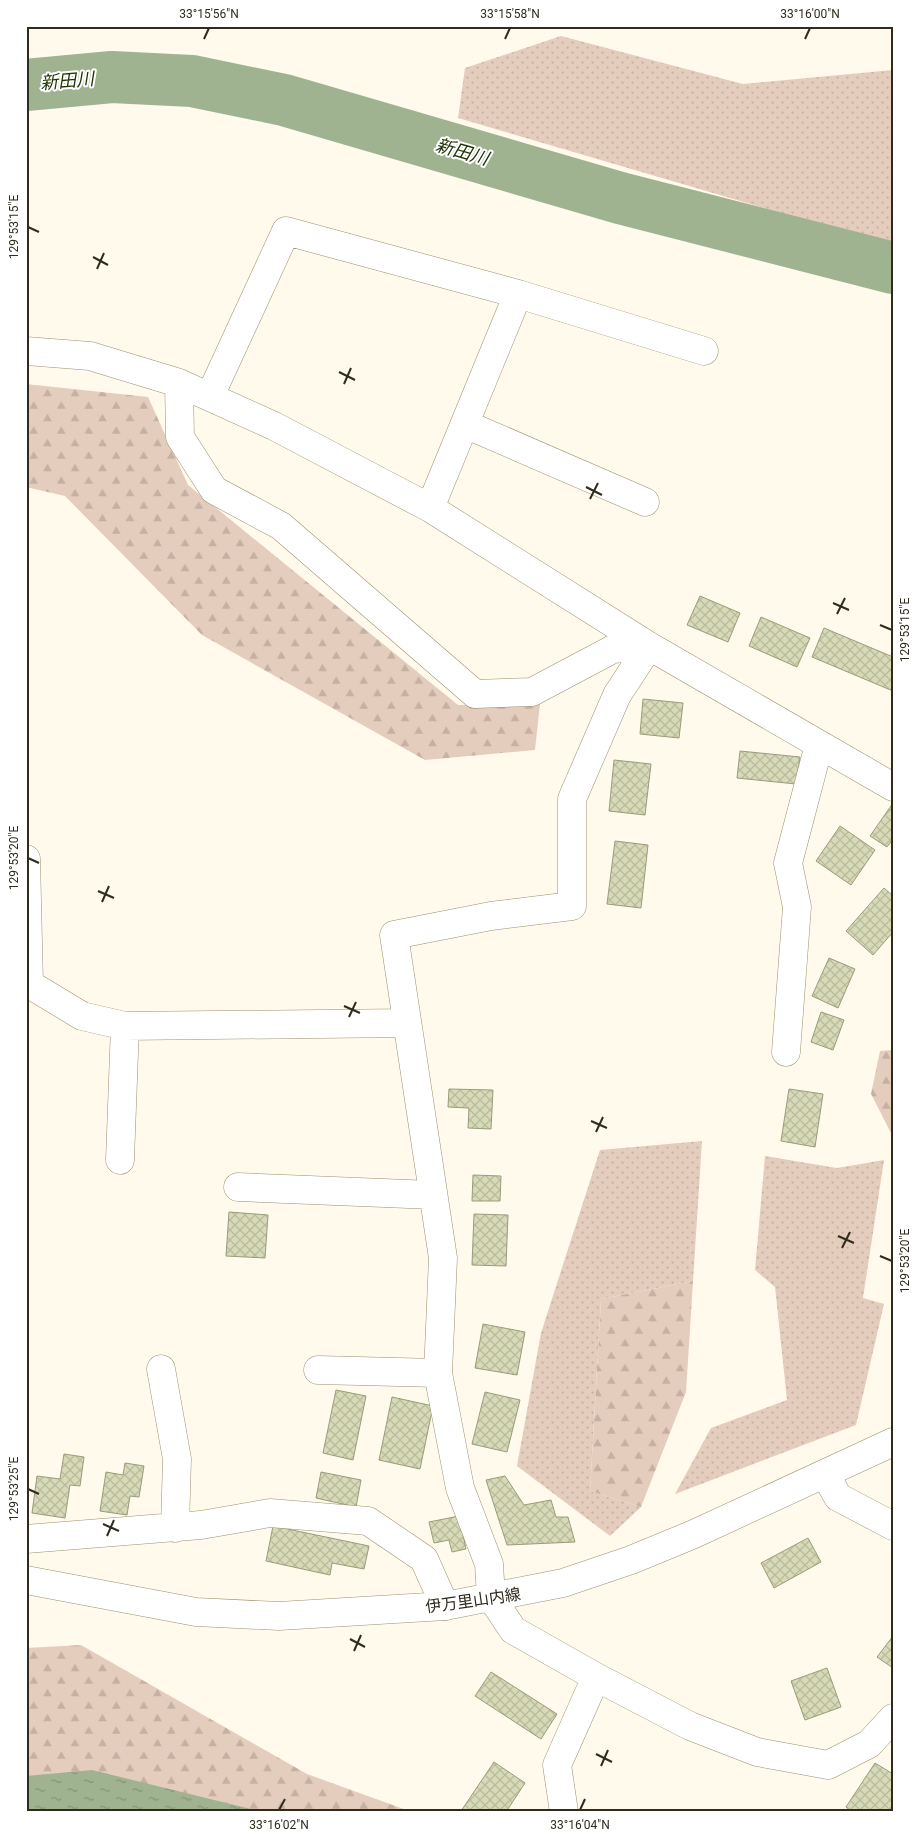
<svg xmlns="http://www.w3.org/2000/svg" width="919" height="1838" viewBox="0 0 919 1838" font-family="Roboto,'Noto Sans JP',sans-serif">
<defs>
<pattern id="grass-dots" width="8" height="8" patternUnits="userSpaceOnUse" patternTransform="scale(1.25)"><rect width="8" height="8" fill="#e5cdbd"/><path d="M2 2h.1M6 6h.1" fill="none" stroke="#c5b0a2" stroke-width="1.8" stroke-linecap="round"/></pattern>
<pattern id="forest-firs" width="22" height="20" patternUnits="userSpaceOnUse" patternTransform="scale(1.25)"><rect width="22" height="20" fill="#e5cdbd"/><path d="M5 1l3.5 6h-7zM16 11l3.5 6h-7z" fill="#c5b0a2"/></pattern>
<pattern id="water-ripples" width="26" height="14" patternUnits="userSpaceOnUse" patternTransform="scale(1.25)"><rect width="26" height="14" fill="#a0b391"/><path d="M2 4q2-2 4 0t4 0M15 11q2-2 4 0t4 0" fill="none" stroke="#839276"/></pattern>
<pattern id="building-cross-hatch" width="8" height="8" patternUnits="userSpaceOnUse" patternTransform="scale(1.25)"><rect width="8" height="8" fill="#d7dab6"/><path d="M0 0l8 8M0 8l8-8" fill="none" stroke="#b9bb9c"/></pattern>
</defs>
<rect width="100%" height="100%" fill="#fffaec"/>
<path fill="url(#grass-dots)" d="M 561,36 L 743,84 L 893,70 L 893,246 L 458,118 L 465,68 Z
M 702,1141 L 693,1281 L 601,1299 L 590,1491 L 641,1507 L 610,1536 L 517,1466 L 541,1333 L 600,1150 Z
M 765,1156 L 837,1168 L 884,1160 L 863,1298 L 884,1304 L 856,1425 L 675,1494 L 711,1428 L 787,1400 L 775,1287 L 755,1270 Z"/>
<path fill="url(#forest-firs)" d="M 26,384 L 148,397 L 188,485 L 458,705 L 540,704 L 535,750 L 425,760 L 202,635 L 65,496 L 26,487 Z
M 893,1050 L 893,1137 L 871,1094 L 880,1051 Z
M 693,1281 L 686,1392 L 641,1507 L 590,1491 L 601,1299 Z
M 81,1645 L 307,1774 L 412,1812 L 26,1812 L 26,1648 Z"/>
<path fill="url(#water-ripples)" d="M 92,1770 L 263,1812 L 26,1812 L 26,1776 Z"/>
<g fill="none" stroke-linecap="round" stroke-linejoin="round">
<path stroke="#a0b391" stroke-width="52" d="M 26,85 L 112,77 L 192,81 L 284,100 L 620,198 L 893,268"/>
</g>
<path fill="url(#building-cross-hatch)" stroke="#999c7a" d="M 700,596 L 740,613 L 728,642 L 687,625 Z
M 761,617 L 810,638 L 797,667 L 749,646 Z
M 824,628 L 893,657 L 893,691 L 812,657 Z
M 643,699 L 683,703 L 679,738 L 640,734 Z
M 740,751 L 800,757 L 796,784 L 737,778 Z
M 614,760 L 651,764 L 645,815 L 609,811 Z
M 893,803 L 893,839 L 887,847 L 870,836 Z
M 840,826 L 875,850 L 851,885 L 816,861 Z
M 615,841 L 648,845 L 641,908 L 607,904 Z
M 884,888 L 893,896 L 893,932 L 873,955 L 846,931 Z
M 829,958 L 855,969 L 838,1008 L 812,996 Z
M 821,1012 L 844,1020 L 833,1050 L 811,1042 Z
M 449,1089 L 493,1090 L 491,1129 L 468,1128 L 469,1108 L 448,1107 Z
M 789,1089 L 823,1094 L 815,1147 L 781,1141 Z
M 473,1175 L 501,1176 L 500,1201 L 472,1201 Z
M 229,1212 L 268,1215 L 265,1258 L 226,1256 Z
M 474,1214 L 508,1215 L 506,1266 L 472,1265 Z
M 483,1324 L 525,1332 L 517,1375 L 475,1368 Z
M 336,1390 L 366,1396 L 353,1460 L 323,1453 Z
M 485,1392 L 520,1400 L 507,1452 L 472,1444 Z
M 392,1397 L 433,1406 L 420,1469 L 379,1460 Z
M 64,1454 L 84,1457 L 80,1486 L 70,1485 L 65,1518 L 32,1513 L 37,1476 L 60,1479 Z
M 125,1463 L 144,1466 L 139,1497 L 130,1496 L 127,1515 L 100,1511 L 106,1472 L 123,1475 Z
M 321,1472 L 361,1480 L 356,1507 L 316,1498 Z
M 505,1476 L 524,1505 L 551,1500 L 556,1517 L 568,1517 L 575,1542 L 507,1545 L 486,1480 Z
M 459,1516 L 466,1549 L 452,1552 L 449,1540 L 434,1543 L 429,1522 Z
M 273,1526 L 369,1546 L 364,1569 L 332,1563 L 330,1575 L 266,1561 Z
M 808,1538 L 821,1562 L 774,1588 L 761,1563 Z
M 893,1636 L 893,1668 L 877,1657 Z
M 827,1668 L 841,1707 L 805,1720 L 791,1681 Z
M 491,1672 L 557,1714 L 541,1739 L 475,1696 Z
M 494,1762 L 525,1783 L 506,1812 L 461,1811 Z
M 875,1763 L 893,1774 L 893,1804 L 888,1812 L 852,1812 L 846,1807 Z"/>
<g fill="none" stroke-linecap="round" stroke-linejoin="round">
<g stroke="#9c9170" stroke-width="29">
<path id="minor" d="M 26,351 L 90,356 L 179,383 L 274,426 L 430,508 L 649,646 L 893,787
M 179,383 L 180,437 L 214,490 L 281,526 L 475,694 L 532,692 L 613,649 L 649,646
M 210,396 L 286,231 L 518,294 L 704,351
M 465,424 L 645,502
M 430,508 L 518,294
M 649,646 L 617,695 L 572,799 L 572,906 L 491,916 L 394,935 L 443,1258 L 438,1373 L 460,1488 L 489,1564 L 491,1597 L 513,1630 L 596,1677 L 690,1726 L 757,1752 L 828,1765 L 869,1744 L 893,1718
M 26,859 L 29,984 L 82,1016 L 125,1026 L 407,1023
M 786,1052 L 797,907 L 788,863 L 819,745
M 120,1160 L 125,1026
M 238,1187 L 433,1195
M 161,1369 L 177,1459 L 175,1528
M 318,1370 L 438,1373
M 825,1474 L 838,1497 L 893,1526
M 26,1539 L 201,1525 L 270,1513 L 368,1521 L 424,1559 L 445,1606
M 564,1812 L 557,1765 L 596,1677"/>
</g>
<g stroke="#9c9170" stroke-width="29">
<path id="primary" d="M 26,1580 L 196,1612 L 279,1616 L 445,1606 L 563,1583 L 631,1560 L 694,1534 L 893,1442"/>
</g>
<use href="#minor" stroke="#fff" stroke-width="28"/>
<use href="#primary" stroke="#fff" stroke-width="28"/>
</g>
<path fill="none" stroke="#2f2b1d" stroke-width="2" d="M 204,39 L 209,28M 505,39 L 510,28M 805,39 L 810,28M 28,227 L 39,232M 93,257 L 108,265M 97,269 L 104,253M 339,372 L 355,380M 344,384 L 351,368M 586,487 L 602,495M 590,499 L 598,483M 833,603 L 849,610M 837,614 L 845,598M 880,625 L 892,630M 28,858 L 39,863M 98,891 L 114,898M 102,902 L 109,886M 344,1006 L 360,1013M 349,1017 L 356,1002M 591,1121 L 607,1128M 596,1132 L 603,1117M 838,1236 L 854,1243M 842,1248 L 850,1232M 880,1256 L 892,1261M 28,1489 L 39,1494M 103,1524 L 119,1531M 107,1536 L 114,1520M 350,1639 L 365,1647M 354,1651 L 361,1635M 596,1754 L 612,1762M 601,1766 L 608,1750M 279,1810 L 285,1799M 580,1810 L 585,1799"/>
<g text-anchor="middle" stroke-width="4" stroke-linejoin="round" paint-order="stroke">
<g font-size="16" fill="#2f2b1d" stroke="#fff">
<text transform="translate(473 1600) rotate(-8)" y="6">伊万里山内線</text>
</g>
<g font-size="18" font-style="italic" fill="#1c3300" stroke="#fff">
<text transform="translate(67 81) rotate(-5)" y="6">新田川</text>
<text transform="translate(462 152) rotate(16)" y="6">新田川</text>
</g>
</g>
<rect width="919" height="1838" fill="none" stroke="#ffffff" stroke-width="55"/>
<rect x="28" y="28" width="864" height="1782" fill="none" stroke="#2f2b1d" stroke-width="2"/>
<g font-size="12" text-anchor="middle" fill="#2f2b1d">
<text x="209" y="18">33°15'56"N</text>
<text x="510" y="18">33°15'58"N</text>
<text x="810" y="18">33°16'00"N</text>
<text transform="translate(14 227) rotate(-90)" y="4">129°53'15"E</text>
<text transform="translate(905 630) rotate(-90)" y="4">129°53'15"E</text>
<text transform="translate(14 858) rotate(-90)" y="4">129°53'20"E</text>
<text transform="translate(905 1261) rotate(-90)" y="4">129°53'20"E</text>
<text transform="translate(14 1489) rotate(-90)" y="4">129°53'25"E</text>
<text x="279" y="1829">33°16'02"N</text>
<text x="580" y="1829">33°16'04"N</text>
</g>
</svg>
